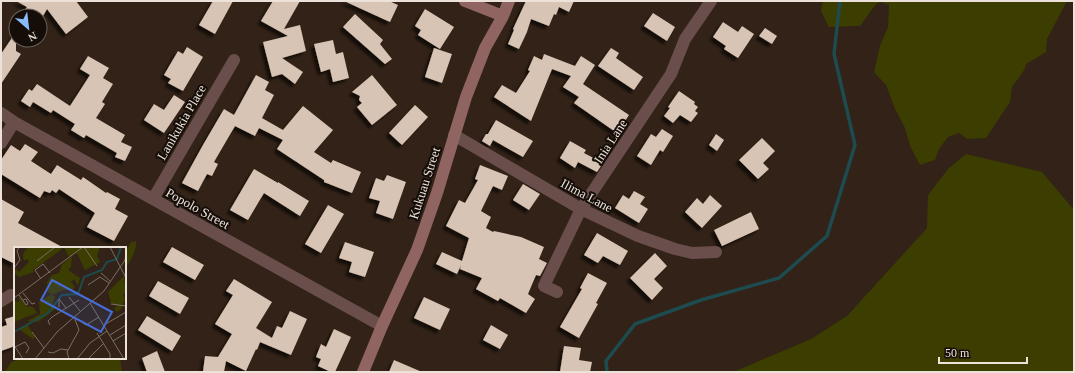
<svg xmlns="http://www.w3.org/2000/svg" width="1075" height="373" viewBox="0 0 1075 373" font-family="'Times New Roman',serif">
<defs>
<filter id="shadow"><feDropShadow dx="-3.5" dy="3.5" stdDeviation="1" flood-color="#0009"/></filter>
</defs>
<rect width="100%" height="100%" fill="#322217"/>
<path fill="#3c3d01" d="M 823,1 L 1067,1 L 1047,39 L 1046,52 L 1026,64 L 1025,69 L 1012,87 L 1010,102 L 986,138 L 967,139 L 959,133 L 948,137 L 939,149 L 935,160 L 920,165 L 910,146 L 905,128 L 895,109 L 886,85 L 874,72 L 880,46 L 888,27 L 889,5 L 881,2 L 876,4 L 860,26 L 829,27 L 821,11 Z
M 966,154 L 1042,172 L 1074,210 L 1074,372 L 733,372 L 811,339 L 847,316 L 927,228 L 928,195 L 948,169 Z
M 136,241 C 137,251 130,261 125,269 L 125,250 L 128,248 L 131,242 Z
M 23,358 L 120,358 L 122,372 L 5,372 L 11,362 Z"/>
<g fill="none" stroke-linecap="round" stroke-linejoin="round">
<path stroke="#1d4b4f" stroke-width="3.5" d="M 607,372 L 606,361 L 635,324 L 701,300 L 779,278 L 827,236 L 855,145 L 834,54 L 840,1"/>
</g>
<path fill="#d8c4b4" filter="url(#shadow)" d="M 16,1 L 76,1 L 88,17 L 66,34 L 47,9 L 43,16 L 21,16 L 27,7 Z
M 213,1 L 233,1 L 215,34 L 199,25 Z
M 273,1 L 300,1 L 284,29 L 300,25 L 306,51 L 282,58 L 303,72 L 295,84 L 282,74 L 272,77 L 263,42 L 288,36 L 261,21 Z
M 344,1 L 389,1 L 398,5 L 390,22 Z
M 526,1 L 574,1 L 569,12 L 559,7 L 556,15 L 554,14 L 549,26 L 531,19 L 527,32 L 519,49 L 508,44 L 514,30 L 513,29 Z
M 425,9 L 454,27 L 440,49 L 418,35 L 421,30 L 415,26 Z
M 653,13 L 675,27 L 667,41 L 644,26 Z
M 355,14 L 383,40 L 380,44 L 392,59 L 385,64 L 343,27 Z
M 723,22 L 738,32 L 742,26 L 754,34 L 738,58 L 724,49 L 726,46 L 713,37 Z
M 765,28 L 777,36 L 772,44 L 759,36 Z
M 16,32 L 16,51 L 21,54 L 1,84 L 1,54 Z
M 333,40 L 336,54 L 343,52 L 349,78 L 333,82 L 330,69 L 321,72 L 314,44 Z
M 187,47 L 203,57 L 183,91 L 168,83 L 171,79 L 164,75 L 178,51 L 183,54 Z
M 434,48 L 452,54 L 442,83 L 425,77 Z
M 611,48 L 619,53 L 616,58 L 643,77 L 634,90 L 598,66 Z
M 544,54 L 575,66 L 581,56 L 595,65 L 583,84 L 629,115 L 617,133 L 574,103 L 579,97 L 563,87 L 571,76 L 552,69 L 531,121 L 494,97 L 502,85 L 516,93 L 530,71 L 528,70 L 534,56 L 542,60 Z
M 88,56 L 109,68 L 103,78 L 113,84 L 102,102 L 105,104 L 96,118 L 125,135 L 121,142 L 132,147 L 125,161 L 115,157 L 117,153 L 86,135 L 84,138 L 71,130 L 75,124 L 53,110 L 51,113 L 33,102 L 30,107 L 21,101 L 29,89 L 32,91 L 37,84 L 70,106 L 90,75 L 80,69 Z
M 256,75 L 269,82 L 265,90 L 274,95 L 262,118 L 283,130 L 303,106 L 333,130 L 314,152 L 331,163 L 333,160 L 361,172 L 352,193 L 324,182 L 324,180 L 277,149 L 283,140 L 259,128 L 255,136 L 235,126 L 214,162 L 218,164 L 212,176 L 207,174 L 198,191 L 182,183 L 203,145 L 224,109 L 234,115 Z
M 372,75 L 397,105 L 372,125 L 357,107 L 362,103 L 359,100 L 360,96 L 352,92 Z
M 679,91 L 695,102 L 694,104 L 698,107 L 695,111 L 698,113 L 691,122 L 680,115 L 673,123 L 664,116 L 670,108 L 668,107 Z
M 174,95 L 185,102 L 164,133 L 144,120 L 154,104 L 164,110 Z
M 415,105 L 428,117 L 402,145 L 389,133 Z
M 496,120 L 533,141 L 523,157 L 493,140 L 490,146 L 482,141 L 486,134 L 488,134 Z
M 662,129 L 673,136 L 663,152 L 660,150 L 651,165 L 637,156 L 651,134 L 656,137 Z
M 716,134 L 724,140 L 717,151 L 709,145 Z
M 762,138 L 775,151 L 763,163 L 769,169 L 758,179 L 739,160 Z
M 570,141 L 586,150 L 584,153 L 603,163 L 597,172 L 578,162 L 575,168 L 560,158 Z
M 25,144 L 38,152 L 31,161 L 51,174 L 57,165 L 81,180 L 83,177 L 106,193 L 107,192 L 120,199 L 115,209 L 128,216 L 114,241 L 87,227 L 95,213 L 59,189 L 56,193 L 52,190 L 50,193 L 44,191 L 40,198 L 1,174 L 1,160 L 11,145 L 20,151 Z
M 480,165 L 508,176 L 502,190 L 493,186 L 481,211 L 491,217 L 486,228 L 493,232 L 494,231 L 521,237 L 544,247 L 539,259 L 547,263 L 540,276 L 536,275 L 528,294 L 535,299 L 526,313 L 500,298 L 498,301 L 476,289 L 482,278 L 460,269 L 461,265 L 457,274 L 436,264 L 442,252 L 462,261 L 469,238 L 446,226 L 459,200 L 465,203 L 478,180 L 475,179 Z
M 254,169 L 278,183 L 278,182 L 309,201 L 300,216 L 264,193 L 248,220 L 230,210 Z
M 387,175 L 406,182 L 393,219 L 376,213 L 380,201 L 369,198 L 376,178 L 384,181 Z
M 523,184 L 540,194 L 529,210 L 513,200 Z
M 634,191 L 645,197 L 640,204 L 648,209 L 639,223 L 615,208 L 623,195 L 629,199 Z
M 710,195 L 722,206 L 702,228 L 685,212 L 697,198 L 703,204 Z
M 1,199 L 24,212 L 18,223 L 64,248 L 15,248 L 15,264 L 1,257 Z
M 328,205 L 344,214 L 321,253 L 305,244 Z
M 751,212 L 759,229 L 722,246 L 714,230 Z
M 597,233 L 628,251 L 620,265 L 603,256 L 598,263 L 584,255 Z
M 345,242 L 374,252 L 365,277 L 349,272 L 352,262 L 339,258 Z
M 172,247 L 204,265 L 195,280 L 163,262 Z
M 655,253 L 667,266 L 654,279 L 663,288 L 652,300 L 630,278 Z
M 588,273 L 607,283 L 596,303 L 598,304 L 579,338 L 560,327 L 582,289 L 580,288 Z
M 234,279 L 272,302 L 256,328 L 272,338 L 277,326 L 282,328 L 290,311 L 307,319 L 291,355 L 260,342 L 257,350 L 256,349 L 246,371 L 226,361 L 224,372 L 203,372 L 205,356 L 218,357 L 232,334 L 215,324 L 233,295 L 226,291 Z
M 158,281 L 189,298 L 180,314 L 149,296 Z
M 424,297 L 450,309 L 440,330 L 414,318 Z
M 15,316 L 15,346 L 1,351 L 1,327 L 7,325 L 5,319 Z
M 147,316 L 181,336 L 172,351 L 138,330 Z
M 491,325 L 508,335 L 500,349 L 483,340 Z
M 334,329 L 351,337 L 335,372 L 331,372 L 318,366 L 321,359 L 316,357 L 321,344 L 326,347 Z
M 564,346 L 581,348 L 579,360 L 592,362 L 590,372 L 560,372 Z
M 157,351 L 165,372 L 147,372 L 142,358 Z
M 394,360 L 422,372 L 389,372 Z"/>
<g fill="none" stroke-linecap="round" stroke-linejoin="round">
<path stroke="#6a4e4c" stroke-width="12" d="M 1,113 L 14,122 L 382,326
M 454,135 L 581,209 L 638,236 L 675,249 L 692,253 L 716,252
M 1,143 L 14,122
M 153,199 L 234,60
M 557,292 L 544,286 L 581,209 L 671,74 L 685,39 L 711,1
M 1,301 L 11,295"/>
<path stroke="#8f6461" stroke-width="12" d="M 465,1 L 503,16
M 363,372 L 382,326 L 417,250 L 437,193 L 466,97 L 485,48 L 503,16 L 509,1"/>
</g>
<g text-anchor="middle" stroke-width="4" stroke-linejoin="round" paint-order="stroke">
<g font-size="13" fill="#ece2da" stroke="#140d08">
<text transform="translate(181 122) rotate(-60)" y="5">Lanikukia Place</text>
<text transform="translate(610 141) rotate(-57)" y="5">Inia Lane</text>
<text transform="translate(424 183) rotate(-72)" y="5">Kukuau Street</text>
<text transform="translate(587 195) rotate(28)" y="5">Ilima Lane</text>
<text transform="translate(198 208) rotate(29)" y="5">Popolo Street</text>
</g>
</g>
<g transform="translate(14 247)">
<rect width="112" height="112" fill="#322217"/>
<path d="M 15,0 L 47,0 L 48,2 L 19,23 L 20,25 L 5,30 L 0,25 L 2,22 L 5,25 L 15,15 L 13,12 L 10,14 L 9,9 L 10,5 ZM 50,0 L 86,0 L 83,9 L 86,15 L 71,23 L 64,8 L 62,6 L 55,10 ZM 58,9 L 57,20 L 54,23 L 66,31 L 64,39 L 60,32 L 57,35 L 61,40 L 58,43 L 49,43 L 38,48 L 34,45 L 33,35 L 38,28 L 45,26 L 48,17 ZM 110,29 L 112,46 L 109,48 L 111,52 L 107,62 L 103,65 L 100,62 L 103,59 L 97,56 L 94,45 ZM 36,48 L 41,49 L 38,59 L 42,59 L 40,63 L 24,75 L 13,74 L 26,67 L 25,55 ZM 5,50 L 12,59 L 19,60 L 23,66 L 0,75 L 0,54 L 5,55 ZM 13,77 L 21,90 L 19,92 L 5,82 Z" fill="#3c3d01"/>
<path fill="none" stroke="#1d4b4f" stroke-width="2" d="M 0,85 L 34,66 L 48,48 L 64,47 L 70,30 L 88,23 L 93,15 L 103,12 L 107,0"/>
<path fill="none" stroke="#7c6f65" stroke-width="1" d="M 70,0 L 83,19M 96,0 L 112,31M 23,14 L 41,0M 0,21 L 6,13 L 3,4 L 5,0M 87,26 L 96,34M 27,32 L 21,23 L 29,17 L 36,26M 74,38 L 86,30 L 95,36M 9,46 L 18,57 L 21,56M 5,48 L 12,58 L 14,57 L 12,52 L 9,53M 55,50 L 66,64M 0,51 L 69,0M 76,56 L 110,112M 97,57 L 112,59M 45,60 L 45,52 L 52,61M 69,76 L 72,78 L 85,70M 36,78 L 34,74 L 38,70 L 65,53M 90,78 L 112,65M 18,85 L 30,101M 83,86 L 96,107 L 96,112M 96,88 L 112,78M 99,94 L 112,86M 0,98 L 9,112M 1,100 L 11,95 L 15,101 L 12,106M 34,105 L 39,106 L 47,102 L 54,103M 21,112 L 43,85 L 90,44 L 111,13 L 112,6M 55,112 L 53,105 L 65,83 L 60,70M 63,112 L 76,96 L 93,84M 74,112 L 90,96"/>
<path fill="#466cd8" fill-opacity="0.15" stroke="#466cd8" stroke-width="2" d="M 38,33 L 98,65 L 87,85 L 27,53 Z"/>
<rect width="112" height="112" fill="none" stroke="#ece2da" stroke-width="2"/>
</g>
<rect width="1075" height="373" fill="none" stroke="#ece2da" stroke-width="4"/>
<g transform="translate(28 28) rotate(152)"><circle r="19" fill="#140d08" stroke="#6a625c"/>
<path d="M0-3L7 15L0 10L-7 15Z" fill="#89bafc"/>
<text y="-6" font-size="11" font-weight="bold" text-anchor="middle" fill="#ece2da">N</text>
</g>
<path d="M939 357v6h88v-6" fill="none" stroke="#ece2da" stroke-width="2"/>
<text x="945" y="357" font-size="12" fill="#ece2da" stroke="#140d08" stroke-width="3" paint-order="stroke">50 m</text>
</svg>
